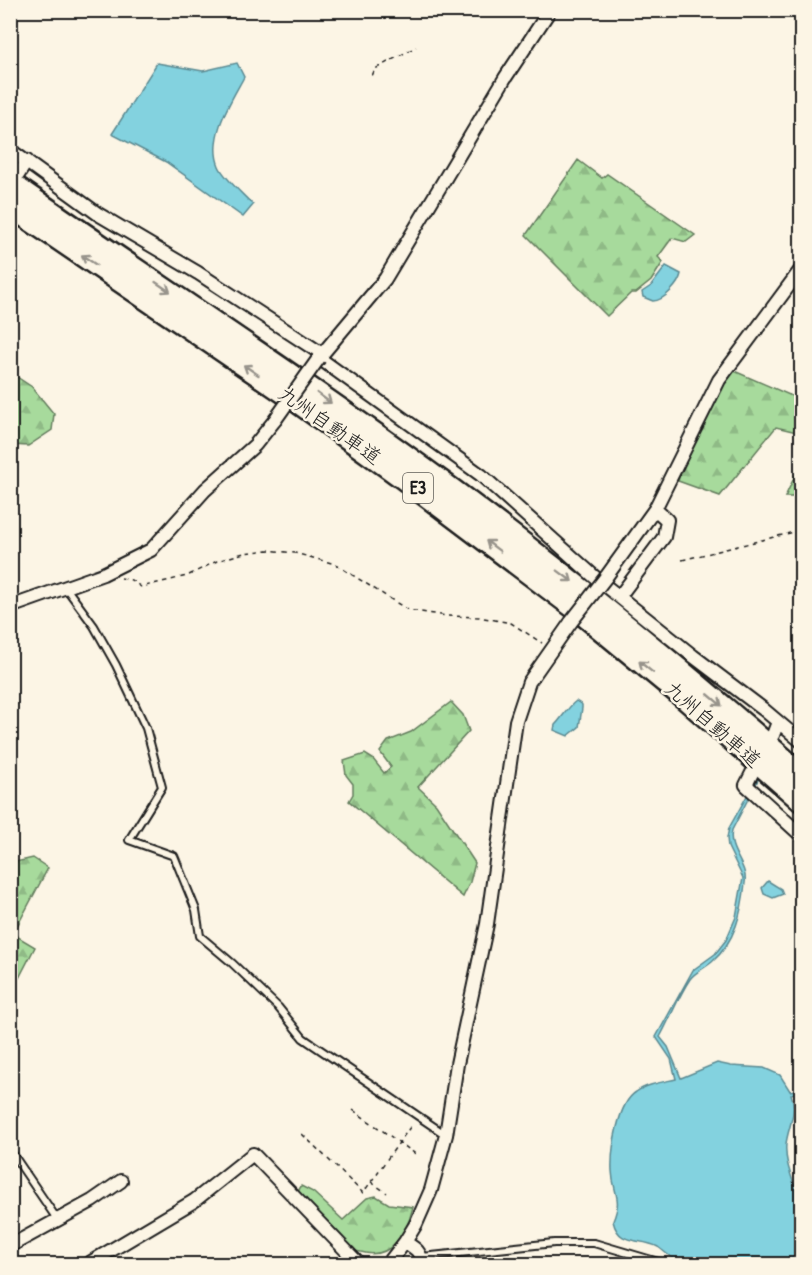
<svg xmlns="http://www.w3.org/2000/svg" width="812" height="1275" viewBox="0 0 812 1275" font-family="'Patrick Hand','Klee One',sans-serif">
<defs>
<pattern id="forest-firs" width="22" height="20" patternUnits="userSpaceOnUse" patternTransform="scale(1.5)"><rect width="22" height="20" fill="#a7da9c"/><path d="M5 1l3.5 6h-7zM16 11l3.5 6h-7z" fill="#8fba86"/></pattern>
</defs>
<rect width="100%" height="100%" fill="#fcf5e5"/>
<filter id="ink" filterUnits="userSpaceOnUse"><feTurbulence type="fractalNoise" baseFrequency=".0167" numOctaves="2"/><feDisplacementMap in="SourceGraphic" scale="12" xChannelSelector="R" yChannelSelector="G"/><feConvolveMatrix kernelMatrix="1 2 1 2 8 2 1 2 1" color-interpolation-filters="sRGB"/></filter>
<g filter="url(#ink)">
<path fill="url(#forest-firs)" stroke="#627b5c" stroke-width="1.5" d="M 578,160 L 602,178 L 607,174 L 695,235 L 686,242 L 672,238 L 658,257 L 663,262 L 651,281 L 636,293 L 631,293 L 607,316 L 526,235 Z
M 732,370 L 801,400 L 801,433 L 776,427 L 720,496 L 678,481 C 688,441 710,404 732,370 Z
M 11,373 L 32,387 L 54,414 L 52,430 L 28,446 L 11,445 Z
M 801,463 L 801,497 L 785,497 Z
M 451,702 L 463,715 L 469,731 L 418,787 L 436,804 L 475,863 L 470,882 L 463,897 L 349,801 L 353,794 L 353,784 L 346,775 L 344,761 L 365,754 L 373,759 L 384,773 L 391,767 L 380,752 L 388,741 L 411,732 Z
M 33,858 L 48,868 L 13,934 L 35,947 L 19,978 L 11,974 L 11,863 Z
M 301,1186 L 313,1192 L 343,1220 L 367,1198 L 376,1196 L 389,1204 L 413,1207 C 407,1233 391,1261 361,1252 C 358,1251 355,1252 352,1250 C 344,1247 307,1202 298,1192 Z"/>
<path fill="#83d2df" stroke="#5a8991" stroke-width="1.5" d="M 157,63 L 203,71 L 237,63 L 244,77 C 231,101 207,137 219,166 C 224,178 244,195 253,205 L 243,217 L 166,162 L 112,134 Z
M 666,266 L 681,274 C 679,284 664,301 653,301 C 650,300 646,298 643,297 L 642,292 L 651,286 Z
M 576,701 L 582,705 L 582,708 L 579,727 L 568,736 L 554,730 L 555,725 C 562,718 568,707 576,701 Z
M 758,776 L 759,778 L 732,830 C 727,851 748,864 745,883 C 742,912 735,942 712,962 C 705,968 695,972 690,979 C 678,997 670,1019 660,1037 L 668,1047 L 681,1078 L 717,1063 L 731,1066 L 764,1068 L 780,1075 L 790,1091 L 801,1089 L 801,1092 L 791,1094 C 798,1111 788,1127 786,1144 C 784,1167 797,1186 801,1208 C 804,1226 801,1247 801,1264 L 710,1264 C 697,1260 688,1264 677,1260 C 670,1258 664,1251 658,1247 C 640,1237 619,1247 613,1221 C 623,1197 613,1194 612,1171 C 611,1150 618,1103 636,1092 C 647,1084 663,1082 676,1079 L 671,1059 L 656,1037 L 693,970 L 715,954 L 726,940 L 736,917 L 743,878 L 728,847 L 727,838 L 729,828 Z
M 768,881 L 781,889 L 783,894 L 773,898 L 764,894 L 762,888 Z"/>
<g fill="none" stroke-linecap="round" stroke-linejoin="round">
<g stroke="#1c1c1c" stroke-width="10">
<path id="service" d="M 66,588 L 94,626 L 116,665 L 146,728 L 162,787 L 129,840 L 174,856 L 196,910 L 200,936 L 232,963 L 278,1007 L 303,1038 L 446,1135
M 10,1150 L 57,1219
M 422,1257 L 554,1243 L 594,1243 L 665,1264"/>
</g>
<g stroke="#1c1c1c" stroke-width="16">
<path id="minor" d="M 550,10 L 505,78 L 385,279 L 319,358 L 481,475 L 598,580 L 693,656 L 763,709 L 802,742
M 10,150 L 98,214 L 198,273 L 322,354
M 18,175 L 27,161
M 606,577 L 655,509 L 719,380 L 802,268
M 619,597 L 664,537 L 667,520 L 655,509
M 10,607 L 103,574 L 151,550 L 205,490 L 255,445 L 275,420
M 773,735 L 778,722
M 752,773 L 746,785 L 802,836
M 405,1242 C 415,1248 422,1252 421,1264
M 10,1246 L 92,1201 L 121,1181
M 88,1264 L 194,1201 L 253,1154 L 359,1264
M 388,1264 L 405,1242 L 416,1224 L 431,1190 L 446,1135 L 457,1064 L 487,924 L 516,721 L 529,682 L 571,622"/>
</g>
<g stroke="#1c1c1c" stroke-width="26">
<path id="motorway" d="M 10,183 C 154,284 302,379 443,483 C 567,575 686,673 802,775
M 10,206 L 291,397 L 403,478 L 579,611 L 687,700 L 802,801"/>
</g>
<path stroke="#1c1c1c" stroke-width="1.5" stroke-dasharray="4.5 4.5" stroke-linecap="butt" d="M 372,76 L 375,69 L 416,47
M 682,560 L 802,530
M 121,578 L 131,580 L 141,587 L 187,576 L 217,561 L 244,553 L 268,550 L 295,553 L 335,564 L 408,610 L 447,616 L 479,617 L 511,623 L 542,643
M 353,1110 L 417,1155
M 302,1134 L 363,1193 L 413,1123
M 371,1182 L 387,1193"/>
<use href="#service" stroke="#fcf5e5" stroke-width="6"/>
<use href="#minor" stroke="#fcf5e5" stroke-width="12"/>
<use href="#motorway" stroke="#fcf5e5" stroke-width="21"/>
<g stroke="#1c1c1c" stroke-width="16" stroke-linecap="butt">
<path id="minor-bridge" d="M 275,420 L 319,358
M 571,622 L 606,577"/>
</g>
<use href="#minor-bridge" stroke="#fcf5e5" stroke-width="12"/>
</g>
<defs><path id="oneway-shaft" d="M-6 0H5M1.5-3L5.5 0L1.5 3" fill="none" stroke-width="1.6" stroke-linecap="round" stroke-linejoin="round" transform="scale(1.5)"/></defs>
<g stroke="#97938b">
<use href="#oneway-shaft" transform="translate(89 260) rotate(-146)"/>
<use href="#oneway-shaft" transform="translate(163 287) rotate(34)"/>
<use href="#oneway-shaft" transform="translate(251 370) rotate(-146)"/>
<use href="#oneway-shaft" transform="translate(324 398) rotate(36)"/>
<use href="#oneway-shaft" transform="translate(493 546) rotate(-143)"/>
<use href="#oneway-shaft" transform="translate(565 576) rotate(37)"/>
<use href="#oneway-shaft" transform="translate(646 667) rotate(-141)"/>
<use href="#oneway-shaft" transform="translate(715 700) rotate(40)"/>
</g>
</g>
<g text-anchor="middle" stroke-width="5" stroke-linejoin="round" paint-order="stroke">
<rect fill="#fcf5e5" stroke="#5f5d58" stroke-width="1.5" x="403" y="473" width="30" height="30" rx="4.5"/>
<g font-size="18" font-weight="bold" fill="#1c1c1c">
<text x="418" y="494">E3</text>
</g>
<g font-size="20" fill="#1c1c1c" stroke="#fcf5e5">
<text transform="translate(330 425) rotate(35)" y="7">九州自動車道</text>
<text transform="translate(713 724) rotate(41)" y="7">九州自動車道</text>
</g>
</g>
<rect width="812" height="1275" fill="none" stroke="#fcf5e5" stroke-width="36"/>
<rect x="18" y="18" width="776" height="1239" fill="none" stroke="#1c1c1c" stroke-width="2" filter="url(#ink)"/>
</svg>
